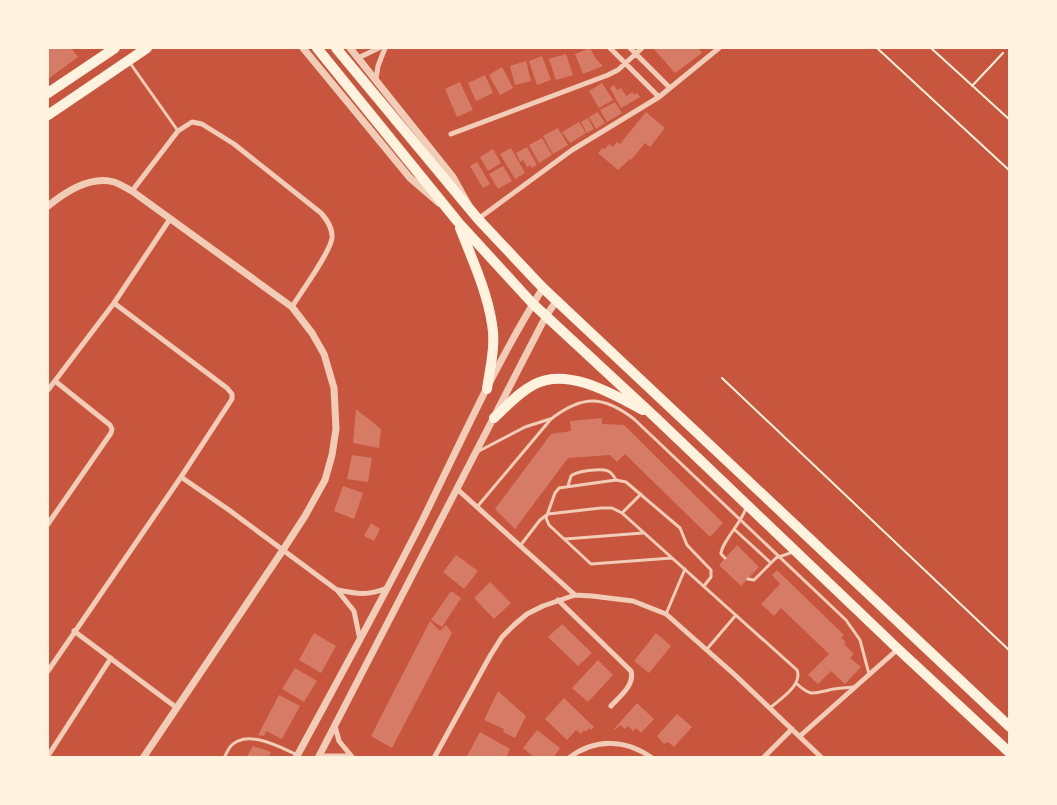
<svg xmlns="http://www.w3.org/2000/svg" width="1057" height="805" viewBox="0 0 1057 805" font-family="Commissioner,sans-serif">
<rect width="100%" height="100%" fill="#c8553d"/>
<path fill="#d67c66" d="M 48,48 L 71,48 L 78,57 L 48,79 Z
M 590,48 L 596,59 L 603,66 L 583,74 L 575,54 Z
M 653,48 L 698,48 L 702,53 L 675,73 Z
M 566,54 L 573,75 L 556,80 L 549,59 Z
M 542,56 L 551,80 L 537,85 L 529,61 Z
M 526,61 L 531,81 L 515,85 L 510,66 Z
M 502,67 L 513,88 L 500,95 L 489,75 Z
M 485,75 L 493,93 L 476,101 L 468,83 Z
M 460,82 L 473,110 L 457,117 L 445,89 Z
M 602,83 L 613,100 L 599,108 L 589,91 Z
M 614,85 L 617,90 L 621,88 L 626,96 L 633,92 L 634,95 L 637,93 L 640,97 L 621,108 L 610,88 Z
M 615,102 L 622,113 L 607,122 L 600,110 Z
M 598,112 L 605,123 L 596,129 L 589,117 Z
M 646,112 L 665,128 L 650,147 L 645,143 L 631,160 L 630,159 L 618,170 L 598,153 L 602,148 L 605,149 L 609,144 L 613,147 L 617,142 L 620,144 Z
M 588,118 L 594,129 L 587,133 L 581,122 Z
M 579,122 L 586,133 L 570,143 L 562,132 Z
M 558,128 L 568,145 L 553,154 L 543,136 Z
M 542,138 L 552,155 L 539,163 L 529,145 Z
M 527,147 L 537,165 L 532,168 L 530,165 L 527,167 L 523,160 L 520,162 L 516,153 Z
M 511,148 L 525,173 L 515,179 L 500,154 Z
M 493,149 L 501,163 L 488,171 L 480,157 Z
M 477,162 L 490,184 L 483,188 L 470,166 Z
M 503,166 L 512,181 L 498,189 L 489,174 Z
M 356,409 L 381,429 L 379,448 L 353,443 Z
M 602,418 L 602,424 L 624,425 L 723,523 L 710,537 L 625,454 L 617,462 L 610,455 L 568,458 L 515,529 L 495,509 L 551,434 L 571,431 L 570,421 Z
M 352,455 L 372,458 L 368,482 L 347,479 Z
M 343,486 L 363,493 L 354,519 L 334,511 Z
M 371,523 L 380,529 L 374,541 L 364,536 Z
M 737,545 L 759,567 L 741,586 L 719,565 Z
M 456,555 L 478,571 L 464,589 L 443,572 Z
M 777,570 L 844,635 L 841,638 L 846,642 L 844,644 L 854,654 L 850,658 L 861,667 L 845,684 L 831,671 L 818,684 L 808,675 L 829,654 L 781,608 L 774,616 L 761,604 L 780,584 L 772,575 Z
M 490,582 L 511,603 L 494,619 L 474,598 Z
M 451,591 L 461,598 L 442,627 L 431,620 Z
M 430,621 L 440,631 L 446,625 L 452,633 L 392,748 L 371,736 Z
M 562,624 L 592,653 L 578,666 L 548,637 Z
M 314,633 L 336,646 L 321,673 L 299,660 Z
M 656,633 L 671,646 L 649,673 L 634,661 Z
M 598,660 L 613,675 L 588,702 L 572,688 Z
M 295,668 L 317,681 L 304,702 L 282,689 Z
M 498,691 L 526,716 L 515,738 L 503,732 L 504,729 L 484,720 Z
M 279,695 L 300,706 L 282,739 L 266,731 L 264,736 L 258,735 Z
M 564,698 L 594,727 L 591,730 L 589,728 L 586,732 L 584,730 L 581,734 L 576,730 L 567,740 L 545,719 Z
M 637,703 L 654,719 L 641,733 L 636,728 L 633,731 L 628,726 L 625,729 L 620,725 L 615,730 L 614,729 Z
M 677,714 L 692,727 L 674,747 L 668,742 L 664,744 L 657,736 Z
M 537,730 L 560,748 L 553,758 L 535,758 L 523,748 Z
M 480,732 L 510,749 L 506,758 L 470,758 L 467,756 Z
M 253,746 L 271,752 L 268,758 L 246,758 Z"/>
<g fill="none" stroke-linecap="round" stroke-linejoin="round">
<path stroke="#fff3e0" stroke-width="2" d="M 877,48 L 1010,171
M 931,48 L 1010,120
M 972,86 L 1003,53
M 722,378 L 1010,651"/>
<path stroke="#f1ccb7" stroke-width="3" d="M 130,63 L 178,131
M 479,451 L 525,427 L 550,419
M 568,486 L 571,476 C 576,471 601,468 608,471 C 612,473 614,476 616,480
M 477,507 L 551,419 C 582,395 603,395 634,419 L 846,620 L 860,640 L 869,674
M 622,513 L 641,494
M 735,530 L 771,563
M 565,539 L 643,533
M 520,546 L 540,520 L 548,514 L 601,508 L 612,508 L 622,513 L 797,670 C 803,685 780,699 770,708
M 672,558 L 591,564 L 549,525 L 546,518 L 555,493 L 559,488 L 616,480 L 626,482 L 680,528 L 687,545 L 711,570 L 711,577 L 704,586
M 725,558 L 721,554 C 721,543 742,522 746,508
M 748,579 L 754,580 L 776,558 L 793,552
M 666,614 L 685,569
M 707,649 L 736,615
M 796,683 C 810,696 812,694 829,690 C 837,688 846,688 854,687
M 224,758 C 226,754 228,750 230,747 C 246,728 280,747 297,755"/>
<path stroke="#f1ccb7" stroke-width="5" d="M 610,48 L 659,97
M 630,48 L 670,88
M 358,58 L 379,48
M 376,79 L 378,66 L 385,48
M 451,134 L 608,75 L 618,70 L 642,48
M 132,191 L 178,131 L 192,122 L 202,124 L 234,144 L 321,213 C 327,220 333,228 332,238 C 330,253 301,292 292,307
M 478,219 L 572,150 L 659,97 L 719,48
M 48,390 L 114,303 L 170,219
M 181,477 L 229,510 L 337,590 L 354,611 L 360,640
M 457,489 L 575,595
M 48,524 L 111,433 L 112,429 L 110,425 L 55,381
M 338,590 C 357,594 368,596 387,588
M 558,600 L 631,671 C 635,685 620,696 611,706
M 74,631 L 177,708
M 48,671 L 181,477 L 232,399 L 232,394 L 227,388 L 114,303
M 335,726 L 339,741 L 353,758
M 800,736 L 898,649
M 48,756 L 111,658
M 319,756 L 350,756
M 434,758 L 490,656 L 502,637 L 514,625 L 527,614 L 543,606 L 575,595 L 592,596 L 633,601 L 666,614 L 735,675 L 822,758
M 569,758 C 595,738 626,739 652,758
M 763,758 L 792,729"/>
<path stroke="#f1ccb7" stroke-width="7" d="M 303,48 L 410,178 L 439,203
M 350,48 L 453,177 L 468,204
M 48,206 C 65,192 90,175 114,182 C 120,184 126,188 132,191 L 292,307 L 312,333 L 324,354 L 334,388 L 336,429 L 332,455 L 325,480 L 305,516 L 283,550 L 143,758
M 296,758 C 338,680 381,602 421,523 C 460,444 496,362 543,288
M 318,758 L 546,316 L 557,300"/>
<path stroke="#fff3e0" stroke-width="10" d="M 317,48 L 458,222 L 533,304 L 656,418 L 898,649 L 1010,753
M 336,48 L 478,219 L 543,288 L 1010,727
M 48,93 L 115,48
M 48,115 L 147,48
M 460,228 C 472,259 487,291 492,324 C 496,345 490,368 487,389
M 494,418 C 507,406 519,392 535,384 C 569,367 614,395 643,410"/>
</g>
<rect width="1057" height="805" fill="none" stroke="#fff3e0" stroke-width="98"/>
</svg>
